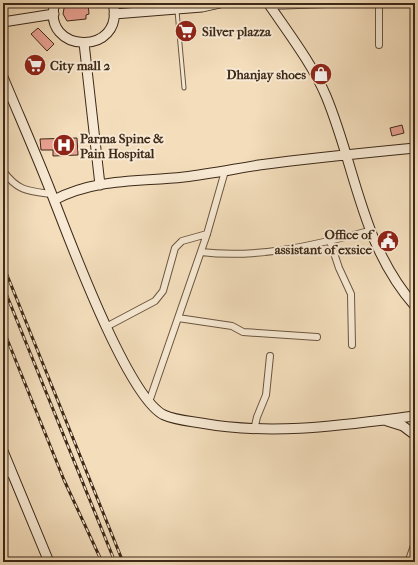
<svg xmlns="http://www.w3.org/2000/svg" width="418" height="565" viewBox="0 0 418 565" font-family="'IM FELL French Canon',serif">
<rect width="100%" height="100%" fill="#f3ddbb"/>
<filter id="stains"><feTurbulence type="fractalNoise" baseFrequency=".005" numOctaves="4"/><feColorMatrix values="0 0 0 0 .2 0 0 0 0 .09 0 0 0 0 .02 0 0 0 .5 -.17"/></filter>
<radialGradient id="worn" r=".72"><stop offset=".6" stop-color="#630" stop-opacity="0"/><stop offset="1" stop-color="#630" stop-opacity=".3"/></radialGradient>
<path fill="#eaa192" stroke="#3d2918" d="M 65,3 L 88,3 L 89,14 L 86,15 L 86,19 L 67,21 L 63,14 Z
M 38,28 L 54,44 L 47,51 L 31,34 Z
M 402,125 L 404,133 L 392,136 L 390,128 Z
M 77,138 L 78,155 L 53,156 L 53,150 L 41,150 L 40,139 Z"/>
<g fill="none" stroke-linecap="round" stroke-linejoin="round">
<g stroke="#6a5641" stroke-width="5">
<path id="lane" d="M 177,11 L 184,88
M 407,561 L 415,538"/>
</g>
<g stroke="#6a5641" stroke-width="8">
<path id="street" d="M 271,6 L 327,4 L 415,4
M 379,45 L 379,4
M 3,171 C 18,191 27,191 51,194
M 330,241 L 339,268 L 351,294 L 352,345
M 201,252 C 258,259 315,245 369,231
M 178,318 L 232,326 L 243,332 L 317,337
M 106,327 L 155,301 L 163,291 L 175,248 L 182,241 L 207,234
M 149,402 L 207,234 L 225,171
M 254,430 L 257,417 L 266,395 L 270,356
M 3,475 L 12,473"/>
</g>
<g stroke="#3d2918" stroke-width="11">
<path id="secondary" d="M 55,3 C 40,54 126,57 113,3
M 268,3 C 287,31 313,65 326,96 C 356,168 361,245 415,306
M 114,14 L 202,7 L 220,3
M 3,22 L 54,14
M 84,43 L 100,185
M 3,77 C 20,118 38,158 54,200 C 70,241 128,398 164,415 C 175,420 189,421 201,423 C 272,436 344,425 415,416
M 54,200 C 96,178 138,182 184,177 C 209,174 234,169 259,165 C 311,158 363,153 415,148
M 387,421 L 403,426 L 415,435
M 3,451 L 49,562"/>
</g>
<use href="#lane" stroke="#f7e9d3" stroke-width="3"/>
<use href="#street" stroke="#f7e9d3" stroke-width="6"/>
<use href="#secondary" stroke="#f7e9d3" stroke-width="9"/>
<g stroke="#3d2918" stroke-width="3">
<path id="rail" d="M 3,265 L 123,562
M 3,286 L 115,562
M 3,329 L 64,480 L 102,562"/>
</g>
<use href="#rail" stroke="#f7e9d3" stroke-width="1.5" stroke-dasharray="4.5" stroke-linecap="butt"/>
</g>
<defs>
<g id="supermarket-disc" transform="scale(1.15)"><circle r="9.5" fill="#8f2418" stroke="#f7e9d3"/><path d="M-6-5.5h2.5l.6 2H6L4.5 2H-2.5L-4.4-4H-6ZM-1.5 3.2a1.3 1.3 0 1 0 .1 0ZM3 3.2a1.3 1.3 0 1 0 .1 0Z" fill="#fff"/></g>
<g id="shop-disc" transform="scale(1.15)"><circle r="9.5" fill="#8f2418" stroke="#f7e9d3"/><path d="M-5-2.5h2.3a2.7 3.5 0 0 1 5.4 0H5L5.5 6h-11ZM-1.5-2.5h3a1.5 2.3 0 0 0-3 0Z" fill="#fff"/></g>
<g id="hospital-disc" transform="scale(1.15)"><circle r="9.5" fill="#8f2418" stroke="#f7e9d3"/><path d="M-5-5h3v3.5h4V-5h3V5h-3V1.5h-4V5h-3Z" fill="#fff"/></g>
<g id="civic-disc" transform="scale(1.15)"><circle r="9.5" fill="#8f2418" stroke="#f7e9d3"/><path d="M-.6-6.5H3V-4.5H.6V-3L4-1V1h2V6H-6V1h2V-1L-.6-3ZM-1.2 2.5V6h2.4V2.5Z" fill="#fff"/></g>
</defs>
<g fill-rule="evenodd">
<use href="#supermarket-disc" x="186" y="31"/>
<use href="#supermarket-disc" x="35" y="65"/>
<use href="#shop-disc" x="321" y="74"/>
<use href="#hospital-disc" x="64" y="145"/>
<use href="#civic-disc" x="388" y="241"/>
</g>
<g text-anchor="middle" stroke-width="4" stroke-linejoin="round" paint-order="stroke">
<g font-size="13" font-weight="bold" fill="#3d2918" stroke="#f7e9d3" text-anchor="start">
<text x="202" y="36">Silver plazza</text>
<text x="50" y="70">City mall 2</text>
<text x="306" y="79" text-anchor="end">Dhanjay shoes</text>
<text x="80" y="143">Parma Spine &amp;<tspan x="80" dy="15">Pain Hospital</tspan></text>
<text x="372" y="239" text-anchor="end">Office of<tspan x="372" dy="15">assistant of exsice</tspan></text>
</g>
</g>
<rect width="418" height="565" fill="none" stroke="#f3ddbb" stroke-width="16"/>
<rect x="4" y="4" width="410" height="557" fill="none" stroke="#3d2918" stroke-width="2"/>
<rect x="8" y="8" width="402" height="549" fill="none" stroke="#3d2918"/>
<rect width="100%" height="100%" filter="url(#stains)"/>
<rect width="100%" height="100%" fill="url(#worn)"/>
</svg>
